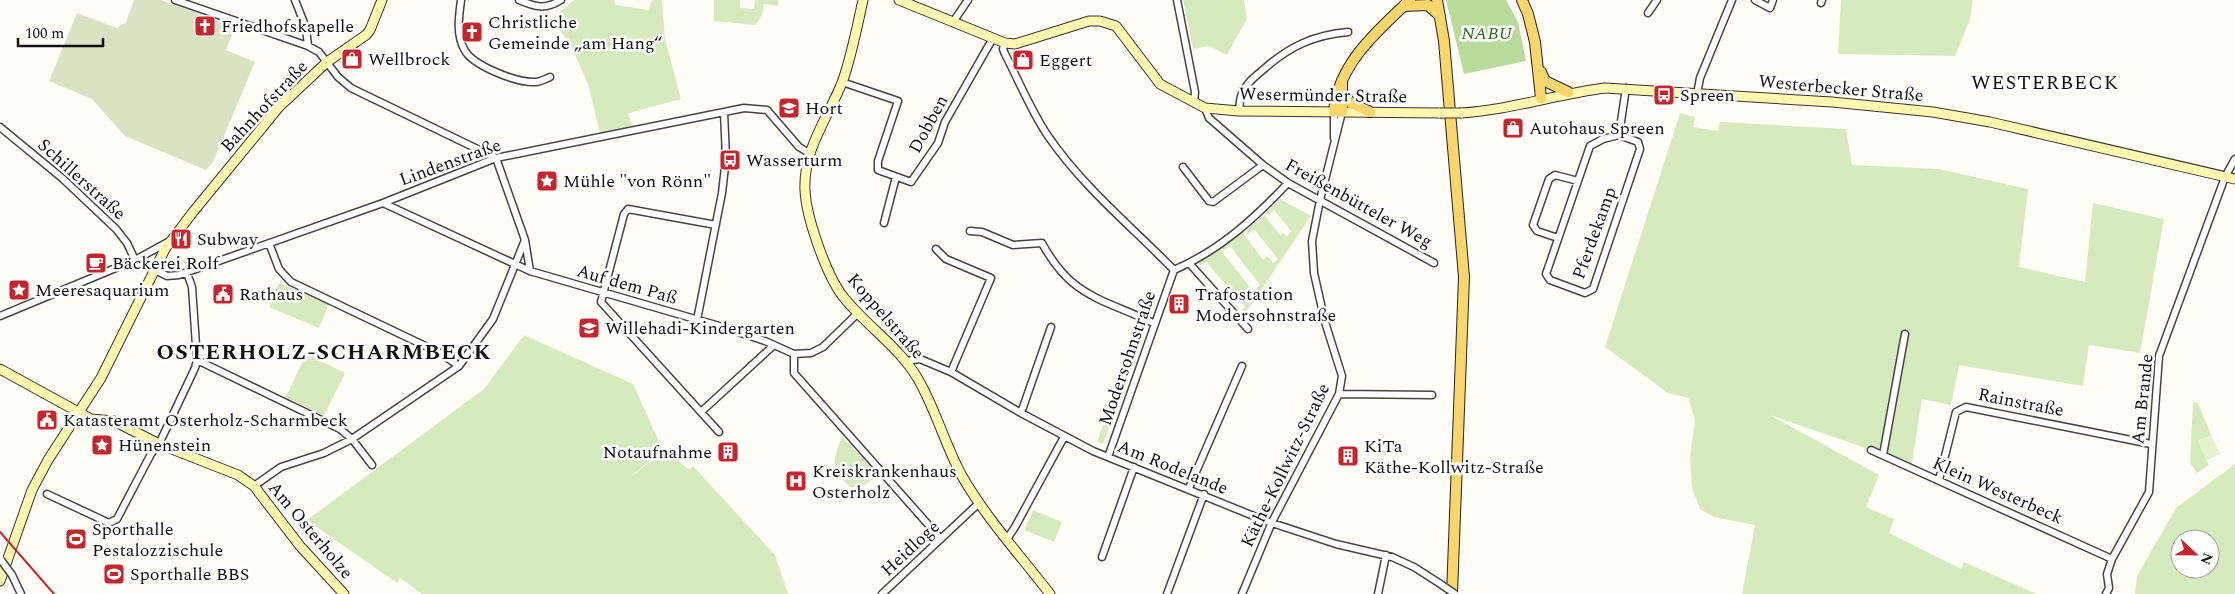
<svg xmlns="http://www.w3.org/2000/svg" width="2235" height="594" viewBox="0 0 2235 594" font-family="Spectral,serif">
<rect width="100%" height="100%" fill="#fffdf5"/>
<path fill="#d5ebbd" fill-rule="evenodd" d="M 574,0 L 614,0 L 616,5 L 648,10 L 652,0 L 662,0 L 665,39 L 681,99 L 629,113 L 631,126 L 600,133 L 588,84 L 571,46 L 552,19 Z
M 714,0 L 740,0 L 740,8 L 754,9 L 755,0 L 778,0 L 778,6 L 764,4 L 762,15 L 755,25 L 714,21 Z
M 1183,0 L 1244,0 L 1247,19 L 1227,55 L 1209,46 L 1193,49 Z
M 1841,0 L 1973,0 L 1969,22 L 1955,56 L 1838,54 Z
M 1680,113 L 1695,117 L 1693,127 L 1718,131 L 1720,122 L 1846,129 L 1852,165 L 1939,169 L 2028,189 L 2019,267 L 2085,282 L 2093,203 L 2164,219 L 2140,353 L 2089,345 L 2083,386 L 1959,365 L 1951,405 L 1922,399 L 1911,469 L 1871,450 L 1770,415 L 1879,475 L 1866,507 L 1894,519 L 1889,533 L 1961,569 L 1964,562 L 2037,594 L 1742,594 L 1755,525 L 1714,517 L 1700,509 L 1692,489 L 1690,457 L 1695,420 L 1688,398 L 1668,393 L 1605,347 Z
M 1280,199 L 1311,216 L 1242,318 L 1235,312 L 1238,310 L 1240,312 L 1245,307 L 1206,262 L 1200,266 L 1195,261 L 1219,248 L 1253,291 L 1260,285 L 1230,246 L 1223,251 L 1221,247 L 1243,233 L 1263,260 L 1267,256 L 1273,263 L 1278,259 L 1254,229 L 1247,235 L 1245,232 L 1264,215 L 1280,235 L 1283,233 L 1287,237 L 1291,231 L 1274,210 L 1268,215 L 1266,213 Z
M 279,283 L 329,304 L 319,328 L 269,307 Z
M 1138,329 L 1144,331 L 1103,444 L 1097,442 Z
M 524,335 L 633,384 L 662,448 L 631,477 L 665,450 L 689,470 L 693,466 L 775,555 L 788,594 L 422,594 L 400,578 L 397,583 L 307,520 L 484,389 Z
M 306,354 L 345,373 L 324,416 L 286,397 Z
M 2193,402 L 2198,403 L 2211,435 L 2198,441 L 2209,465 L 2197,473 L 2190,463 Z
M 842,436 L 876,473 L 874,479 L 860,487 L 851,488 C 830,467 832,463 842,436 Z
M 2235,464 L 2235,594 L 2135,594 L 2137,576 L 2176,508 ZM 2180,539 L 2210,539 L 2210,569 L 2180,569 Z
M 1033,510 L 1062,522 L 1054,542 L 1024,530 Z"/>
<path fill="#b9dc9c" d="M 1446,0 L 1506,0 L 1518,22 L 1526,61 L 1464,74 Z"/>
<path fill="#d9e3c4" d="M 134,0 L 161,0 L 235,27 L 226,50 L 255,62 L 213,162 L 206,170 L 125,136 L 92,99 L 49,81 L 77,13 L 117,28 L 126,22 Z"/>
<path fill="#e6f2cf" d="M 2211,435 L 2220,454 L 2206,461 L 2198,441 Z"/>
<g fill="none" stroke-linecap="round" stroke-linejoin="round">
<g stroke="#444" stroke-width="9">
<path id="street" d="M 175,0 L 308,46 L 319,52 L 338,77 L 351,88 L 496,158
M 295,0 L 306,28 L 308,46
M 461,0 C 459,16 456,34 464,49 C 472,66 518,83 535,82 C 540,82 546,79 550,77
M 519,0 C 535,7 545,10 561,0
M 1177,0 L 1195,92 L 1194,103
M 1755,0 L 1770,8 L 1773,0
M 1821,3 L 1822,0
M 1648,13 L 1657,0
M 953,22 L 968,0
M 1005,43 L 1003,49 L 1005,54 C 1019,81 1031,111 1048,136 C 1083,187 1131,226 1174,270
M 842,82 L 898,101 L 878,161 L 878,170 L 911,182 L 938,143 L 945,122 L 993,38
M 1697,94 L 1700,78 L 1732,0
M 1205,108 L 1209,118 L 1263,165 L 1288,183 L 1434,263
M 1239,111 C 1240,104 1239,98 1243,92 C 1247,82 1256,76 1264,69 C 1290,46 1314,35 1348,32
M 1334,112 L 1334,138
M 0,127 L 62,178 L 116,229 L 127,243 L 135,260
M 1619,135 L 1603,139 L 1590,146 L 1546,274 L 1550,280 L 1585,293 L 1593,289 L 1640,149 L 1638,142 L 1619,135 L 1626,88
M 496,158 L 525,240 L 530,271
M 1183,167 L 1209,201 L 1213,202 L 1263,165
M 383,203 L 530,271 L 726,328 L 765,341 L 794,354 L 811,353 L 823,347 L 858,313
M 884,223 L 896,177
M 716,225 L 628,209 L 624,214 L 601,302 L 719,432
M 970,231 L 982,232 L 1013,245 L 1042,243 C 1072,299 1103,298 1155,324
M 1558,238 L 1537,231 L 1533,225 L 1549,179 L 1555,175 L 1578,181
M 269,243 L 279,269 L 291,282 L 440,353 L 459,366
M 936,249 L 946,259 L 991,278 L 951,372
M 135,260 L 167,276 L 179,275 L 383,203 L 496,158 L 744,108 L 767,110 L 799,147 L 809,153
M 1189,263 L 1248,329
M 1174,270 C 1220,250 1254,219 1288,183
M 0,316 L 135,260 L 170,241
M 697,320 L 722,193 L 726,158 L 724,112
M 794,354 L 794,373 L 941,539
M 197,360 L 340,429 L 352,439 L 372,465
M 906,361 L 920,359 L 951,372 L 1021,413 L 1093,451 L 1266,521 L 1336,544 L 1392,557 L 1414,567 L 1439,583
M 1339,394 L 1432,395
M 701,412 L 774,345
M 1021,413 L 1051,327
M 1871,450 L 2112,559
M 1883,455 L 1905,334
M 1108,457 L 1174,270
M 1939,480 L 1956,412 L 1966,407 L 2151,444
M 254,486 L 281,467 L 324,453 L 352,439 L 459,366 L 493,319 L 525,240
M 1189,488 L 1242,366
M 47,494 L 109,523 L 117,519 L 151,454 L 159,444 L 195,368 L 197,360 L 192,287 L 187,273
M 1007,539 L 1015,527 L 1064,437
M 1102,557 L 1134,467
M 12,575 L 21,594
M 882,594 L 979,503
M 1167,594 L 1204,494
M 1242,594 L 1272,522 L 1339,394 L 1342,376 L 1325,322 L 1314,273 L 1312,241 L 1320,200 L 1342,112
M 1378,594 L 1386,555
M 2106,594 L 2109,588 L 2107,574 L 2112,559 L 2149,492 L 2159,356 L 2225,177 L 2235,159"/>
</g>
<g stroke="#333" stroke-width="11">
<path id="secondary" d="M 863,0 C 857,27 852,54 843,80 C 829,117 803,148 805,190 C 806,217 827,278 845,299 C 868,327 900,348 918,379 C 936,410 945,445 962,476 C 986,518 1020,555 1050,594
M 899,0 L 1005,43 L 1015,44 L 1089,21 L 1100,21 L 1116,26 L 1160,84 L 1205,108 L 1239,111 L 1440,113
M 1461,113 C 1510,110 1557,94 1605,88 L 1832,102 L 1933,112 L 1990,122 L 2235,179
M 0,369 L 91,419 L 114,421 L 159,444 L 238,475 L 254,486 L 300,546 L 344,594
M 0,581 L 32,490 L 48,460 L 101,378 L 165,249 L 193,212 L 279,107 L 327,62 L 366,35 L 370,30 L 382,0"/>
</g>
<g stroke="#222" stroke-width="12">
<path id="primary" d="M 1437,0 L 1444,41 L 1464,277 L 1452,594
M 1522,0 L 1528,14 L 1535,42 L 1541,98
M 1404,6 L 1428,5 L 1440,16
M 1541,72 L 1545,81 L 1568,92
M 1342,80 L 1342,112
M 1343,94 L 1351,103 L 1370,112
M 1334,112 C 1338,64 1377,31 1410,0"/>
</g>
<use href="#street" stroke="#fff" stroke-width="6"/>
<use href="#secondary" stroke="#fff6b0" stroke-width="9"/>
<use href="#primary" stroke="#f9d66b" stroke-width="10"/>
<path stroke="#c4262e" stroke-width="2" d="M 0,532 L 54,594"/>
<g stroke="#444" stroke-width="9" stroke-linecap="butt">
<path id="street-bridge" d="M 1,560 L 12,575
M 1439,583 L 1455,594"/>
</g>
<g stroke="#333" stroke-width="11" stroke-linecap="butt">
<path id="secondary-bridge" d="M 1440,113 L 1461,113"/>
</g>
<use href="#street-bridge" stroke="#fff" stroke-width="6"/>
<use href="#secondary-bridge" stroke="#fff6b0" stroke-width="9"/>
</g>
<defs>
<g id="church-square" transform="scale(1.125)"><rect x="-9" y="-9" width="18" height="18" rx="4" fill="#c4262e" stroke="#fff"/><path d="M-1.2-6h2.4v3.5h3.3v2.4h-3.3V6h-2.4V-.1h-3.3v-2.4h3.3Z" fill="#fff"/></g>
<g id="shop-square" transform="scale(1.125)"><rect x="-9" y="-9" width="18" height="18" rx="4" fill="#c4262e" stroke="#fff"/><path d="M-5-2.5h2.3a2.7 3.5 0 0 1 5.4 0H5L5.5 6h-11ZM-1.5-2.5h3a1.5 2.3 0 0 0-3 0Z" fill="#fff"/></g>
<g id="bus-square" transform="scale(1.125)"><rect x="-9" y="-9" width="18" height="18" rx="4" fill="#c4262e" stroke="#fff"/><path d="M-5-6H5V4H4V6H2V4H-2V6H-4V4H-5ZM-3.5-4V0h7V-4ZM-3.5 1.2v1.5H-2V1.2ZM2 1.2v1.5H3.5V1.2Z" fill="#fff"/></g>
<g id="school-square" transform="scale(1.125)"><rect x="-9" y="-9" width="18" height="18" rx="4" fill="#c4262e" stroke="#fff"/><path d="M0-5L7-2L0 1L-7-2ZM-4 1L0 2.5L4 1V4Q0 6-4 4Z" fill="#fff"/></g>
<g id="sight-square" transform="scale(1.125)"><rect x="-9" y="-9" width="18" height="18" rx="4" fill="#c4262e" stroke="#fff"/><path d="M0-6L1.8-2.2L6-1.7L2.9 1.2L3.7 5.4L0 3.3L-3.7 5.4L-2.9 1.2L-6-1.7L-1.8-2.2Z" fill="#fff"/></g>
<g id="restaurant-square" transform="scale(1.125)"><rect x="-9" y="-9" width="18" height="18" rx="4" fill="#c4262e" stroke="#fff"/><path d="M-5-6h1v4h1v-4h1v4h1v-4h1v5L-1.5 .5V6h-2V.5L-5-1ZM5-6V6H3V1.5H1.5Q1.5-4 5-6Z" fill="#fff"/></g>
<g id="cafe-square" transform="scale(1.125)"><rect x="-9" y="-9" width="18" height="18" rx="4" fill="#c4262e" stroke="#fff"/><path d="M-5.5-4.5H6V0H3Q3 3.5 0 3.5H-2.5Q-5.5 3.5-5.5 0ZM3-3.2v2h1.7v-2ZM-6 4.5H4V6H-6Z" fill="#fff"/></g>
<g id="civic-square" transform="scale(1.125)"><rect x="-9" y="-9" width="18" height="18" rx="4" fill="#c4262e" stroke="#fff"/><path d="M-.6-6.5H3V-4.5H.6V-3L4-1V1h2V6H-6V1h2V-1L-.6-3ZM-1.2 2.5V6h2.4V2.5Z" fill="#fff"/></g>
<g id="building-square" transform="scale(1.125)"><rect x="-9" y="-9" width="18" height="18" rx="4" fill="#c4262e" stroke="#fff"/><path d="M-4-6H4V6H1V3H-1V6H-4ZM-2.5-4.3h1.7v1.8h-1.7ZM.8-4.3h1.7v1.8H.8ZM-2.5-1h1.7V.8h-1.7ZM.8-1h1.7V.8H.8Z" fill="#fff"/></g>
<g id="hospital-square" transform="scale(1.125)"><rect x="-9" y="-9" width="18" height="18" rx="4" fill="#c4262e" stroke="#fff"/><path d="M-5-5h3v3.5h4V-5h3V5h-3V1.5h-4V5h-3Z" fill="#fff"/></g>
<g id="stadium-square" transform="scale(1.125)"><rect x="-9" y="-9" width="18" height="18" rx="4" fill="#c4262e" stroke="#fff"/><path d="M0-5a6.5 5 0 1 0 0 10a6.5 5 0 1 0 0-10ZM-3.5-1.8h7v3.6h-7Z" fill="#fff"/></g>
</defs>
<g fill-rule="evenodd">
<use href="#church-square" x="205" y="26"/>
<use href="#church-square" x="472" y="32"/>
<use href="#shop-square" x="352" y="59"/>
<use href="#shop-square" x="1023" y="60"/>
<use href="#bus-square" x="1664" y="95"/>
<use href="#school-square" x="789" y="108"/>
<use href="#shop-square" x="1513" y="128"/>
<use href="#bus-square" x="730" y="160"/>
<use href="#sight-square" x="547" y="181"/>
<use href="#restaurant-square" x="181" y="239"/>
<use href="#cafe-square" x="96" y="263"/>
<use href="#sight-square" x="19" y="290"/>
<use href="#civic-square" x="223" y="294"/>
<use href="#building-square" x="1179" y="304"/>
<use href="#school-square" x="589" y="328"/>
<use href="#civic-square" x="47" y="420"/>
<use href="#sight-square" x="102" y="445"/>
<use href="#building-square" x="728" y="452"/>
<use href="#building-square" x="1348" y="456"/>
<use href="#hospital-square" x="796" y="481"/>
<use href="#stadium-square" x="76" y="539"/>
<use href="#stadium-square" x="114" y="574"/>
</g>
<g text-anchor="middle" stroke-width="5" stroke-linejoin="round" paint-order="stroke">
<g font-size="18" fill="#111" stroke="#fff" text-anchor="start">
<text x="488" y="28">Christliche<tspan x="488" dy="21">Gemeinde „am Hang“</tspan></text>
<text x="221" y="32">Friedhofskapelle</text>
<text x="368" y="65">Wellbrock</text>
<text x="1039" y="66">Eggert</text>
<text x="1680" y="101">Spreen</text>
<text x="805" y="114">Hort</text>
<text x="1529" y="134">Autohaus Spreen</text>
<text x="746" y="166">Wasserturm</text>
<text x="563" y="187">Mühle "von Rönn"</text>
<text x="197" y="245">Subway</text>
<text x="112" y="269">Bäckerei Rolf</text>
<text x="35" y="296">Meeresaquarium</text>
<text x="239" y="300">Rathaus</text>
<text x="1195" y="300">Trafostation<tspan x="1195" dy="21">Modersohnstraße</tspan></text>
<text x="605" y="334">Willehadi-Kindergarten</text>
<text x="63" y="426">Katasteramt Osterholz-Scharmbeck</text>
<text x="118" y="451">Hünenstein</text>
<text x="1364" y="452">KiTa<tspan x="1364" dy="21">Käthe-Kollwitz-Straße</tspan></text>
<text x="712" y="458" text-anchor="end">Notaufnahme</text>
<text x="812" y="477">Kreiskrankenhaus<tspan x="812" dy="21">Osterholz</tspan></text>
<text x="92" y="535">Sporthalle<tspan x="92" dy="21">Pestalozzischule</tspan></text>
<text x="130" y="580">Sporthalle BBS</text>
</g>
<g font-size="18" font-style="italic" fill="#2f6b1f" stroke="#fff">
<text x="1487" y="39">NABU</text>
</g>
<g font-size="18" fill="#111" stroke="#fff">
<text transform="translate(1841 88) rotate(5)" y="6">Westerbecker Straße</text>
<text transform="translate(1323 95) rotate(1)" y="6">Wesermünder Straße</text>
<text transform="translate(264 106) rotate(-47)" y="6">Bahnhofstraße</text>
<text transform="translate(928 124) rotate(-62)" y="6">Dobben</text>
<text transform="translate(450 162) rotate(-20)" y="6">Lindenstraße</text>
<text transform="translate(82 179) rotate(42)" y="6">Schillerstraße</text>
<text transform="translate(1359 203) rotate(29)" y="6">Freißenbütteler Weg</text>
<text transform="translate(1594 233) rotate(-70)" y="6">Pferdekamp</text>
<text transform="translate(627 284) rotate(16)" y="6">Auf dem Paß</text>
<text transform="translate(886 316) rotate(49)" y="6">Koppelstraße</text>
<text transform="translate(1127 358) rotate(-71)" y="6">Modersohnstraße</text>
<text transform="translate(2142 399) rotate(-84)" y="6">Am Brande</text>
<text transform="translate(2021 402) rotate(11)" y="6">Rainstraße</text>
<text transform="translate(1285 465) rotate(-64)" y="6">Käthe-Kollwitz-Straße</text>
<text transform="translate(1173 467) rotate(22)" y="6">Am Rodelande</text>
<text transform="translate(1998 490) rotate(24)" y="6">Klein Westerbeck</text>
<text transform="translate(311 530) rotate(50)" y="6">Am Osterholze</text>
<text transform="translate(910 548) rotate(-43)" y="6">Heidloge</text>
</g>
<g font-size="20" letter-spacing="1" fill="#111" stroke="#fff">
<text x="2045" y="89">WESTERBECK</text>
</g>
<g font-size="22" font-weight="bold" letter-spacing="1" fill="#111" stroke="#fff">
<text x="324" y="359">OSTERHOLZ-SCHARMBECK</text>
</g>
</g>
<g transform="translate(2195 554) rotate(112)"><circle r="24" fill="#ffffff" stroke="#a0a0a0"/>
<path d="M0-4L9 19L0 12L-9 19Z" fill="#c4262e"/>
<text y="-8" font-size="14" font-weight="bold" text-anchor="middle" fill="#111111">N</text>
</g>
<path d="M18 38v8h85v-8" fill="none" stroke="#111111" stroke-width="2.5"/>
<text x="25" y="38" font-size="15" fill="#111111" stroke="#ffffff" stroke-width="4" paint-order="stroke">100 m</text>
</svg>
